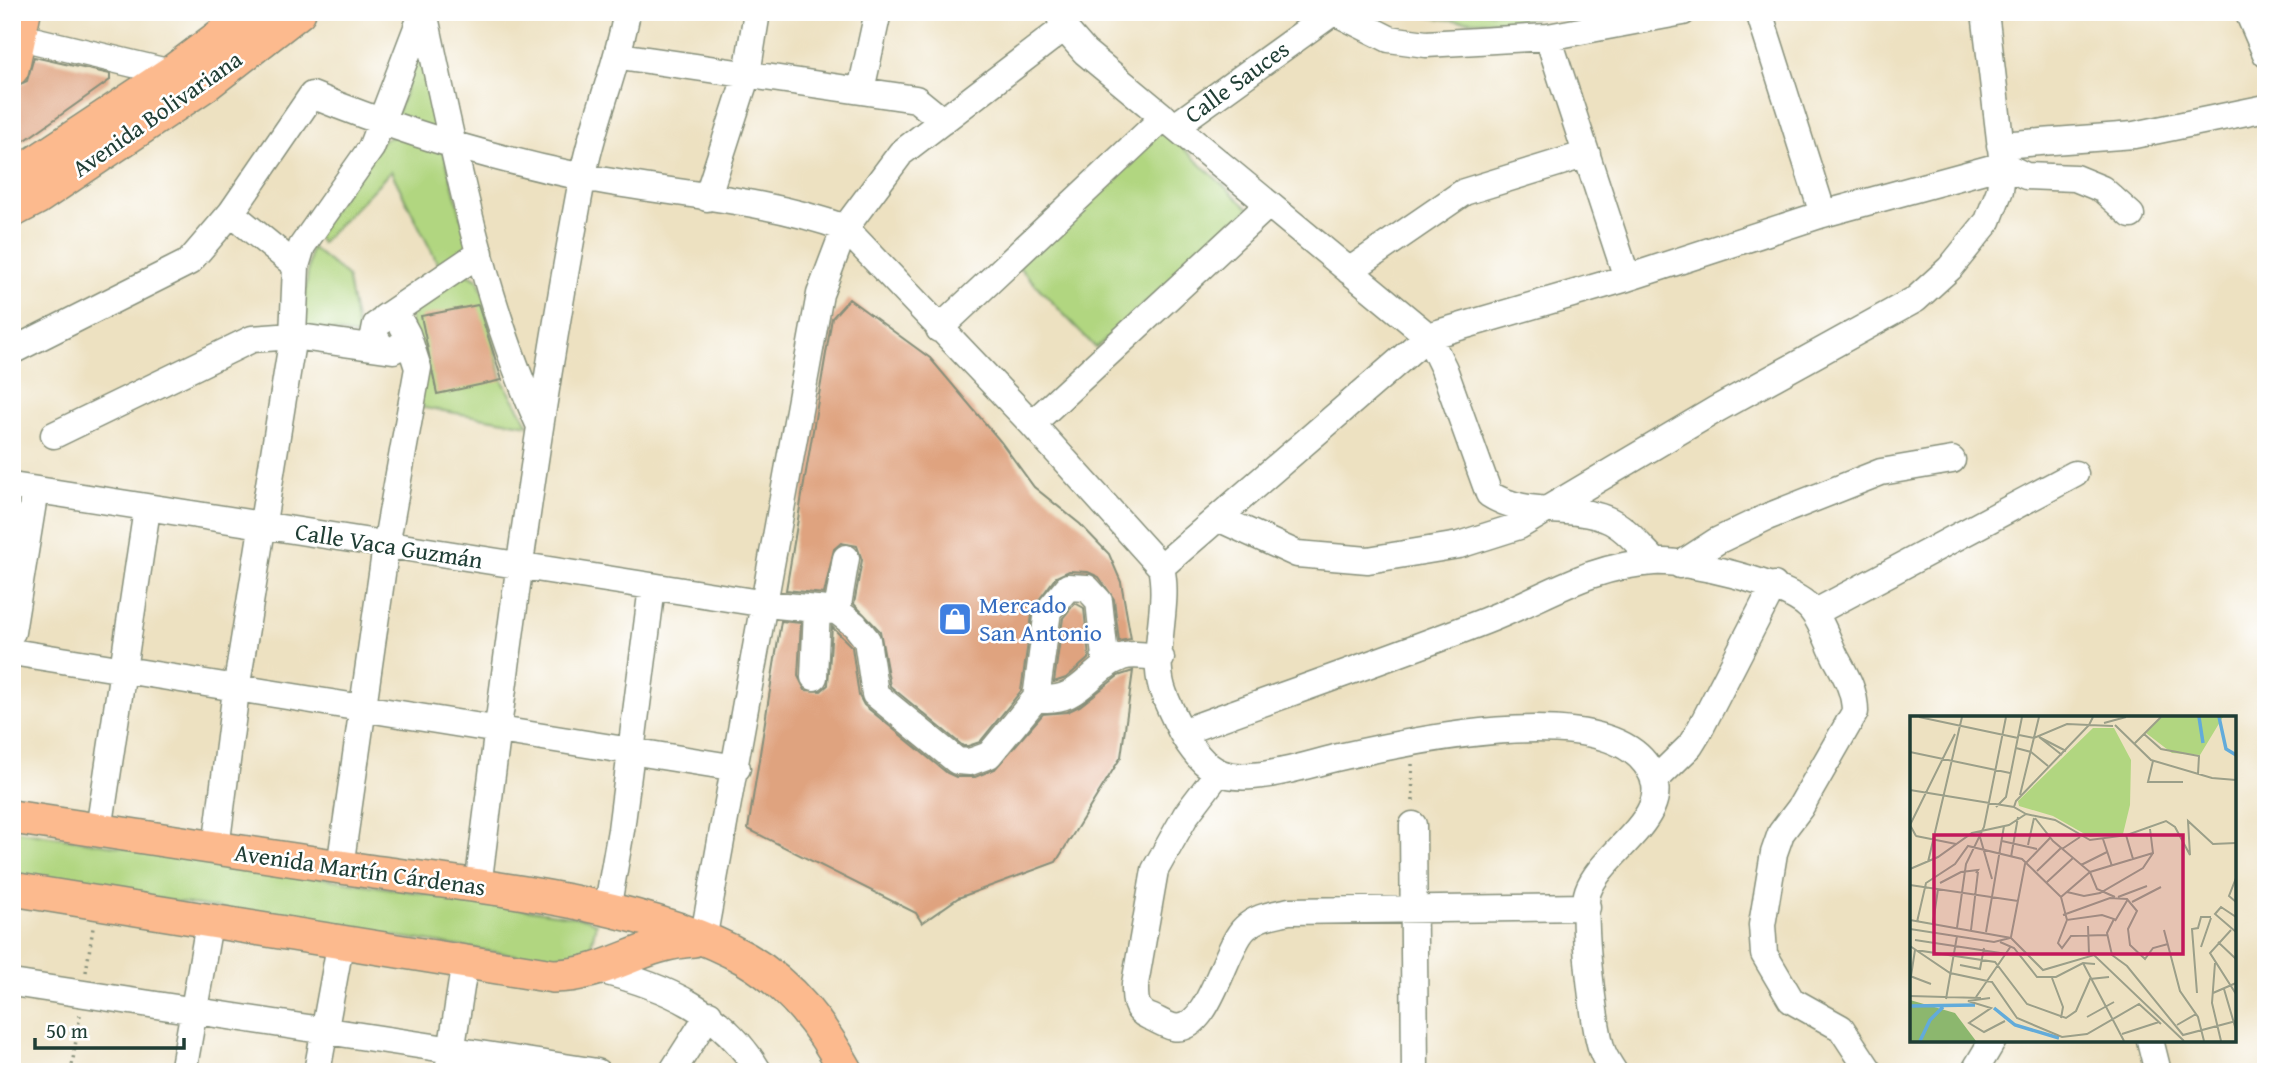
<svg xmlns="http://www.w3.org/2000/svg" width="2278" height="1084" viewBox="0 0 2278 1084" font-family="'Gentium Book Plus',serif">
<rect width="100%" height="100%" fill="#fff"/>
<filter id="ink" filterUnits="userSpaceOnUse"><feTurbulence type="fractalNoise" baseFrequency=".0143" numOctaves="2"/><feDisplacementMap in="SourceGraphic" scale="14" xChannelSelector="R" yChannelSelector="G"/><feConvolveMatrix kernelMatrix="1 2 1 2 8 2 1 2 1" color-interpolation-filters="sRGB"/></filter>
<filter id="wash" filterUnits="userSpaceOnUse"><feTurbulence type="fractalNoise" baseFrequency=".00686" numOctaves="4" result="noise"/><feDisplacementMap in="SourceGraphic" scale="28" xChannelSelector="R" yChannelSelector="G"/><feGaussianBlur stdDeviation="1.57" result="paint"/><feColorMatrix in="noise" values="0 0 0 0 0 0 0 0 0 0 0 0 0 0 0 0 0 1.4 0 .05"/><feComposite in="paint" operator="in"/></filter>
<g filter="url(#wash)">
<rect width="100%" height="100%" fill="#ede1c1"/>
<path fill="#b1d680" stroke="#688a5a" stroke-width="2" d="M 1407,12 L 1573,12 C 1521,21 1459,27 1407,12 Z
M 425,53 L 438,125 L 433,130 L 397,114 L 418,55 Z
M 1156,123 L 1249,209 L 1096,348 L 1014,262 Z
M 398,135 L 444,153 L 469,245 L 442,272 L 391,171 L 321,243 L 315,234 L 384,139 Z
M 311,247 L 347,276 L 359,336 L 305,326 L 303,310 Z
M 466,273 L 478,279 L 486,303 L 502,380 L 529,425 L 418,407 L 410,312 Z
M 12,830 L 588,919 L 596,924 L 589,955 L 566,963 L 12,876 Z"/>
<g id="blocks">
<path fill="#dfa37f" d="M 34,57 L 110,74 L 110,80 L 27,139 L 12,146 L 12,88 L 27,81 Z
M 849,299 L 930,358 L 1001,442 L 1034,487 L 1080,524 L 1109,554 L 1121,582 L 1131,639 L 1119,641 L 1114,599 L 1099,577 L 1088,572 L 1069,571 L 1056,577 L 1033,608 L 1021,691 L 980,742 L 968,746 L 963,746 L 890,686 L 880,631 L 854,604 L 862,560 L 857,546 L 841,543 L 834,549 L 824,594 L 786,590 L 832,318 Z
M 478,305 L 502,380 L 437,394 L 421,316 Z
M 1075,603 L 1084,608 L 1089,658 L 1066,678 L 1054,682 L 1063,618 Z
M 781,621 L 801,623 L 798,676 L 805,690 L 821,691 L 828,685 L 832,627 L 852,647 L 859,696 L 864,705 L 947,773 L 956,777 L 975,777 L 995,769 L 1043,714 L 1067,712 L 1080,706 L 1118,676 L 1133,671 L 1121,757 L 1056,862 L 958,898 L 922,923 L 916,913 L 748,829 Z"/>
</g>
</g>
<g filter="url(#ink)">
<use href="#blocks" fill-opacity="0" stroke="#868f7a" stroke-width="2"/>
<g fill="none" stroke-linecap="round" stroke-linejoin="round">
<g stroke="#868f7a" stroke-width="29">
<path id="minor" d="M 424,12 C 454,151 481,295 539,424
M 1335,12 L 1389,39 L 1426,44 L 1548,37 L 1683,12
M 1759,12 L 1823,214
M 2248,12 L 2266,54
M 1059,14 L 1064,28 L 1085,52 L 1428,336 L 1444,369 L 1489,494 C 1526,518 1568,504 1606,519 C 1625,526 1641,548 1656,562
M 12,35 L 184,76
M 1548,37 L 1627,278
M 620,56 L 916,99 L 943,121
M 861,90 L 878,12
M 1175,126 L 1333,12
M 2000,145 L 2134,135 L 2266,108
M 707,198 L 747,74 L 757,12
M 231,213 L 296,266
M 1349,271 L 1464,192 L 1587,154
M 384,318 L 480,253
M 939,329 L 1164,117
M 12,351 L 189,262 L 231,213 L 312,95 C 400,131 490,158 583,177 C 670,194 762,198 845,228 L 1032,424 L 1161,567 C 1170,606 1151,650 1162,688 C 1166,702 1175,718 1181,731 C 1189,746 1204,767 1221,773 C 1249,784 1304,766 1335,758 C 1405,742 1595,699 1645,763 C 1684,813 1603,849 1588,891 C 1580,912 1594,1031 1603,1053 C 1606,1060 1610,1066 1614,1072
M 1032,424 L 1269,204
M 54,435 L 252,339 L 293,336 L 393,350 L 403,344 L 407,334 L 399,319 L 389,317 L 376,325 L 374,335 L 382,348
M 12,486 L 766,604 L 837,611 L 855,625 L 867,640 L 875,694 L 957,761 L 970,762 L 989,755 L 1036,698 C 1081,705 1087,670 1122,657 C 1133,653 1149,656 1161,658
M 1218,518 L 1297,554 L 1368,560 L 1459,545 L 1519,526 L 1715,410 L 1916,299 L 1950,268 L 1988,221 L 2000,190 L 2003,165 L 2026,176 L 2075,178 L 2102,189 L 2131,215
M 1680,565 L 1717,541 L 1767,517 L 1881,472 L 1952,460
M 1161,567 L 1428,336 L 1627,278 L 1823,214 L 2003,165 L 1985,12
M 837,611 L 846,558
M 1814,613 L 2075,474
M 12,632 L 35,490
M 12,652 L 737,768
M 814,677 L 817,609
M 1036,698 L 1048,611 L 1068,587 L 1087,588 L 1099,601 L 1106,666
M 1182,732 C 1283,695 1385,660 1485,621 C 1545,598 1587,566 1654,562 C 1688,560 1785,583 1809,607 C 1821,619 1828,642 1836,658 C 1846,676 1855,691 1855,712 L 1800,808 L 1781,833 L 1774,853 L 1762,925 L 1764,954 L 1791,1000 L 1841,1028 L 1870,1072
M 1218,773 L 1186,815 L 1155,870 L 1135,984 C 1135,998 1134,1010 1148,1016 C 1156,1019 1165,1025 1173,1027 C 1209,1035 1224,947 1245,928 C 1257,916 1273,915 1289,911 L 1587,907
M 1654,781 L 1690,746 L 1698,733 L 1774,585
M 1413,825 L 1415,1072
M 99,830 L 147,509
M 216,848 L 236,690 L 293,336 L 296,266 L 302,246 L 371,148 L 423,12
M 340,867 L 386,546 L 418,368 L 407,334
M 478,887 C 507,650 538,414 582,180 C 592,123 617,70 627,12
M 607,910 L 621,830 L 652,587
M 703,940 L 820,294 L 845,228 L 901,153 L 1064,28
M 599,970 C 665,986 723,1011 759,1072
M 12,983 L 597,1072
M 2150,1040 L 2158,1072
M 183,1072 L 210,918
M 317,1072 L 341,940
M 448,1072 L 465,961
M 672,1072 L 709,1014
M 1974,1072 L 1993,1040"/>
</g>
<g stroke="#868f7a" stroke-width="36">
<path id="major" d="M 12,69 L 24,12
M 12,178 L 172,72 L 252,12
M 12,211 L 37,198 L 208,83 L 299,12
M 12,817 C 131,835 249,854 367,871 C 482,887 646,902 746,959 C 793,987 821,1025 847,1072
M 12,889 L 553,976 C 607,976 640,943 694,940"/>
</g>
<path stroke="#868f7a" stroke-width="3.5" stroke-dasharray="2 5" stroke-linecap="butt" d="M 1412,764 L 1413,802
M 86,972 L 93,928
M 71,1072 L 80,1015"/>
<use href="#minor" stroke="#fff" stroke-width="26"/>
<use href="#major" stroke="#fcba8e" stroke-width="33"/>
</g>
</g>
<defs>
<g id="shop-square" transform="scale(1.75)"><rect x="-9" y="-9" width="18" height="18" rx="4" fill="#3f7fe0" stroke="#fff"/><path d="M-5-2.5h2.3a2.7 3.5 0 0 1 5.4 0H5L5.5 6h-11ZM-1.5-2.5h3a1.5 2.3 0 0 0-3 0Z" fill="#fff"/></g>
</defs>
<g fill-rule="evenodd">
<use href="#shop-square" x="955" y="619"/>
</g>
<g text-anchor="middle" stroke-width="5" stroke-linejoin="round" paint-order="stroke">
<g font-size="24" fill="#1f3d34" stroke="#fff">
<text transform="translate(1237 82) rotate(-36)" y="8">Calle Sauces</text>
<text transform="translate(157 114) rotate(-35)" y="8">Avenida Bolivariana</text>
<text transform="translate(389 546) rotate(9)" y="8">Calle Vaca Guzmán</text>
<text transform="translate(360 870) rotate(8)" y="8">Avenida Martín Cárdenas</text>
</g>
<g font-size="24" fill="#366cbe" stroke="#fff" text-anchor="start">
<text x="979" y="613">Mercado<tspan x="979" dy="28">San Antonio</tspan></text>
</g>
</g>
<g transform="translate(1910 716)">
<rect width="326" height="326" fill="#ede1c1"/>
<path d="M 251,1 L 313,1 L 290,39 L 262,37 L 236,17 ZM 183,12 L 204,12 L 221,44 L 220,89 L 213,118 L 180,121 L 143,100 L 109,90 L 108,85 Z" fill="#b1d680"/>
<path d="M 0,284 L 45,297 L 66,325 L 0,325 Z" fill="#8cb76e"/>
<path fill="none" stroke="#62abda" stroke-width="3.5" d="M 289,1 L 293,27M 309,1 L 316,33 L 326,39M 0,290 L 65,289M 84,292 L 105,309 L 149,322M 10,325 L 20,304 L 33,291"/>
<path fill="none" stroke="#9b9f89" stroke-width="2" d="M 9,1 L 108,22M 194,7 L 216,1M 205,9 L 241,44 L 302,62 L 326,64M 234,18 L 251,33 L 289,40 L 288,58M 109,19 L 124,22 L 157,8 L 179,9 L 183,1M 129,21 L 156,35M 129,21 L 152,39M 225,27 L 251,1M 106,32 L 121,36 L 138,50M 0,36 L 100,57M 243,45 L 238,66 L 273,66M 0,74 L 104,91M 110,79 L 129,1M 86,91 L 96,81 L 112,1M 116,98 L 145,104 L 180,124 L 217,119 L 256,105 L 265,111 L 280,139 L 278,105 L 303,128 L 326,127M 116,98 L 104,91 L 106,85 L 179,9 L 203,10M 125,102 L 143,125 L 180,156 L 187,173 L 205,181M 216,119 L 223,143M 6,120 L 0,109 L 45,18M 6,120 L 46,128M 70,121 L 82,163M 193,123 L 202,150M 92,125 L 127,133M 118,129 L 124,102M 152,133 L 170,121M 101,141 L 108,101M 18,146 L 52,1M 171,149 L 197,136M 0,153 L 28,141 L 62,117 L 99,109 L 116,98M 127,155 L 151,132M 326,162 L 319,180 L 326,186M 137,166 L 163,142M 30,167 L 51,156 L 68,154 L 66,157M 0,169 L 108,185M 157,176 L 174,180 L 190,177 L 233,152 L 243,137M 151,181 L 180,156 L 243,137 L 240,113M 208,181 L 237,170M 222,186 L 251,171M 153,199 L 200,182 L 217,183 L 227,195 L 218,213 L 220,229 L 235,243 L 243,232 L 258,228M 326,201 L 311,191 L 305,198 L 326,216M 0,204 L 101,222 L 133,254 L 184,239 L 274,325M 157,204 L 148,227 L 152,232 L 161,220 L 197,219M 205,205 L 218,183M 7,206 L 16,167 L 45,148 L 58,130 L 112,143 L 151,181 L 157,204 L 192,199 L 204,203 L 197,217 L 202,239 L 217,250 L 273,319 L 326,305M 23,207 L 28,173M 178,210 L 179,238M 47,212 L 56,148 L 74,111 L 96,1M 0,213 L 84,226 L 100,222M 61,214 L 68,156M 254,214 L 270,275 L 288,301 L 294,325M 321,214 L 300,237 L 326,278M 76,216 L 94,110M 101,221 L 115,148 L 140,122M 5,224 L 97,238M 90,226 L 104,232 L 127,261 L 146,261 L 173,247 L 185,248M 308,226 L 326,243M 0,230 L 40,257 L 82,266 L 107,302 L 152,321 L 177,318 L 229,288 L 251,308M 291,231 L 301,202M 173,247 L 214,325M 305,247 L 302,287 L 311,325M 50,249 L 70,253 L 74,232M 0,260 L 21,268M 1,260 L 5,234 L 85,246 L 117,288 L 156,302 L 166,295 L 180,263 L 199,261M 142,262 L 153,291 L 151,302M 314,273 L 326,314M 287,277 L 282,213 L 288,212 L 291,201 L 301,201M 303,277 L 326,267M 0,280 L 71,282M 66,281 L 101,230M 80,282 L 58,285 L 81,292 L 59,307 L 74,316 L 95,305M 36,283 L 47,220M 177,301 L 204,286M 267,309 L 286,298M 212,318 L 249,306"/>
<path fill="#c2185b" fill-opacity="0.15" stroke="#c2185b" stroke-width="3.5" d="M 24,119 L 273,119 L 273,238 L 24,238 Z"/>
<rect width="326" height="326" fill="none" stroke="#1f3d34" stroke-width="3.5"/>
</g>
<rect width="2278" height="1084" fill="none" stroke="#fff" stroke-width="42"/>
<path d="M35 1038v10h149v-10" fill="none" stroke="#1f3d34" stroke-width="3.5"/>
<text x="46" y="1038" font-size="21" fill="#1f3d34" stroke="#ffffff" stroke-width="5" paint-order="stroke">50 m</text>
</svg>
